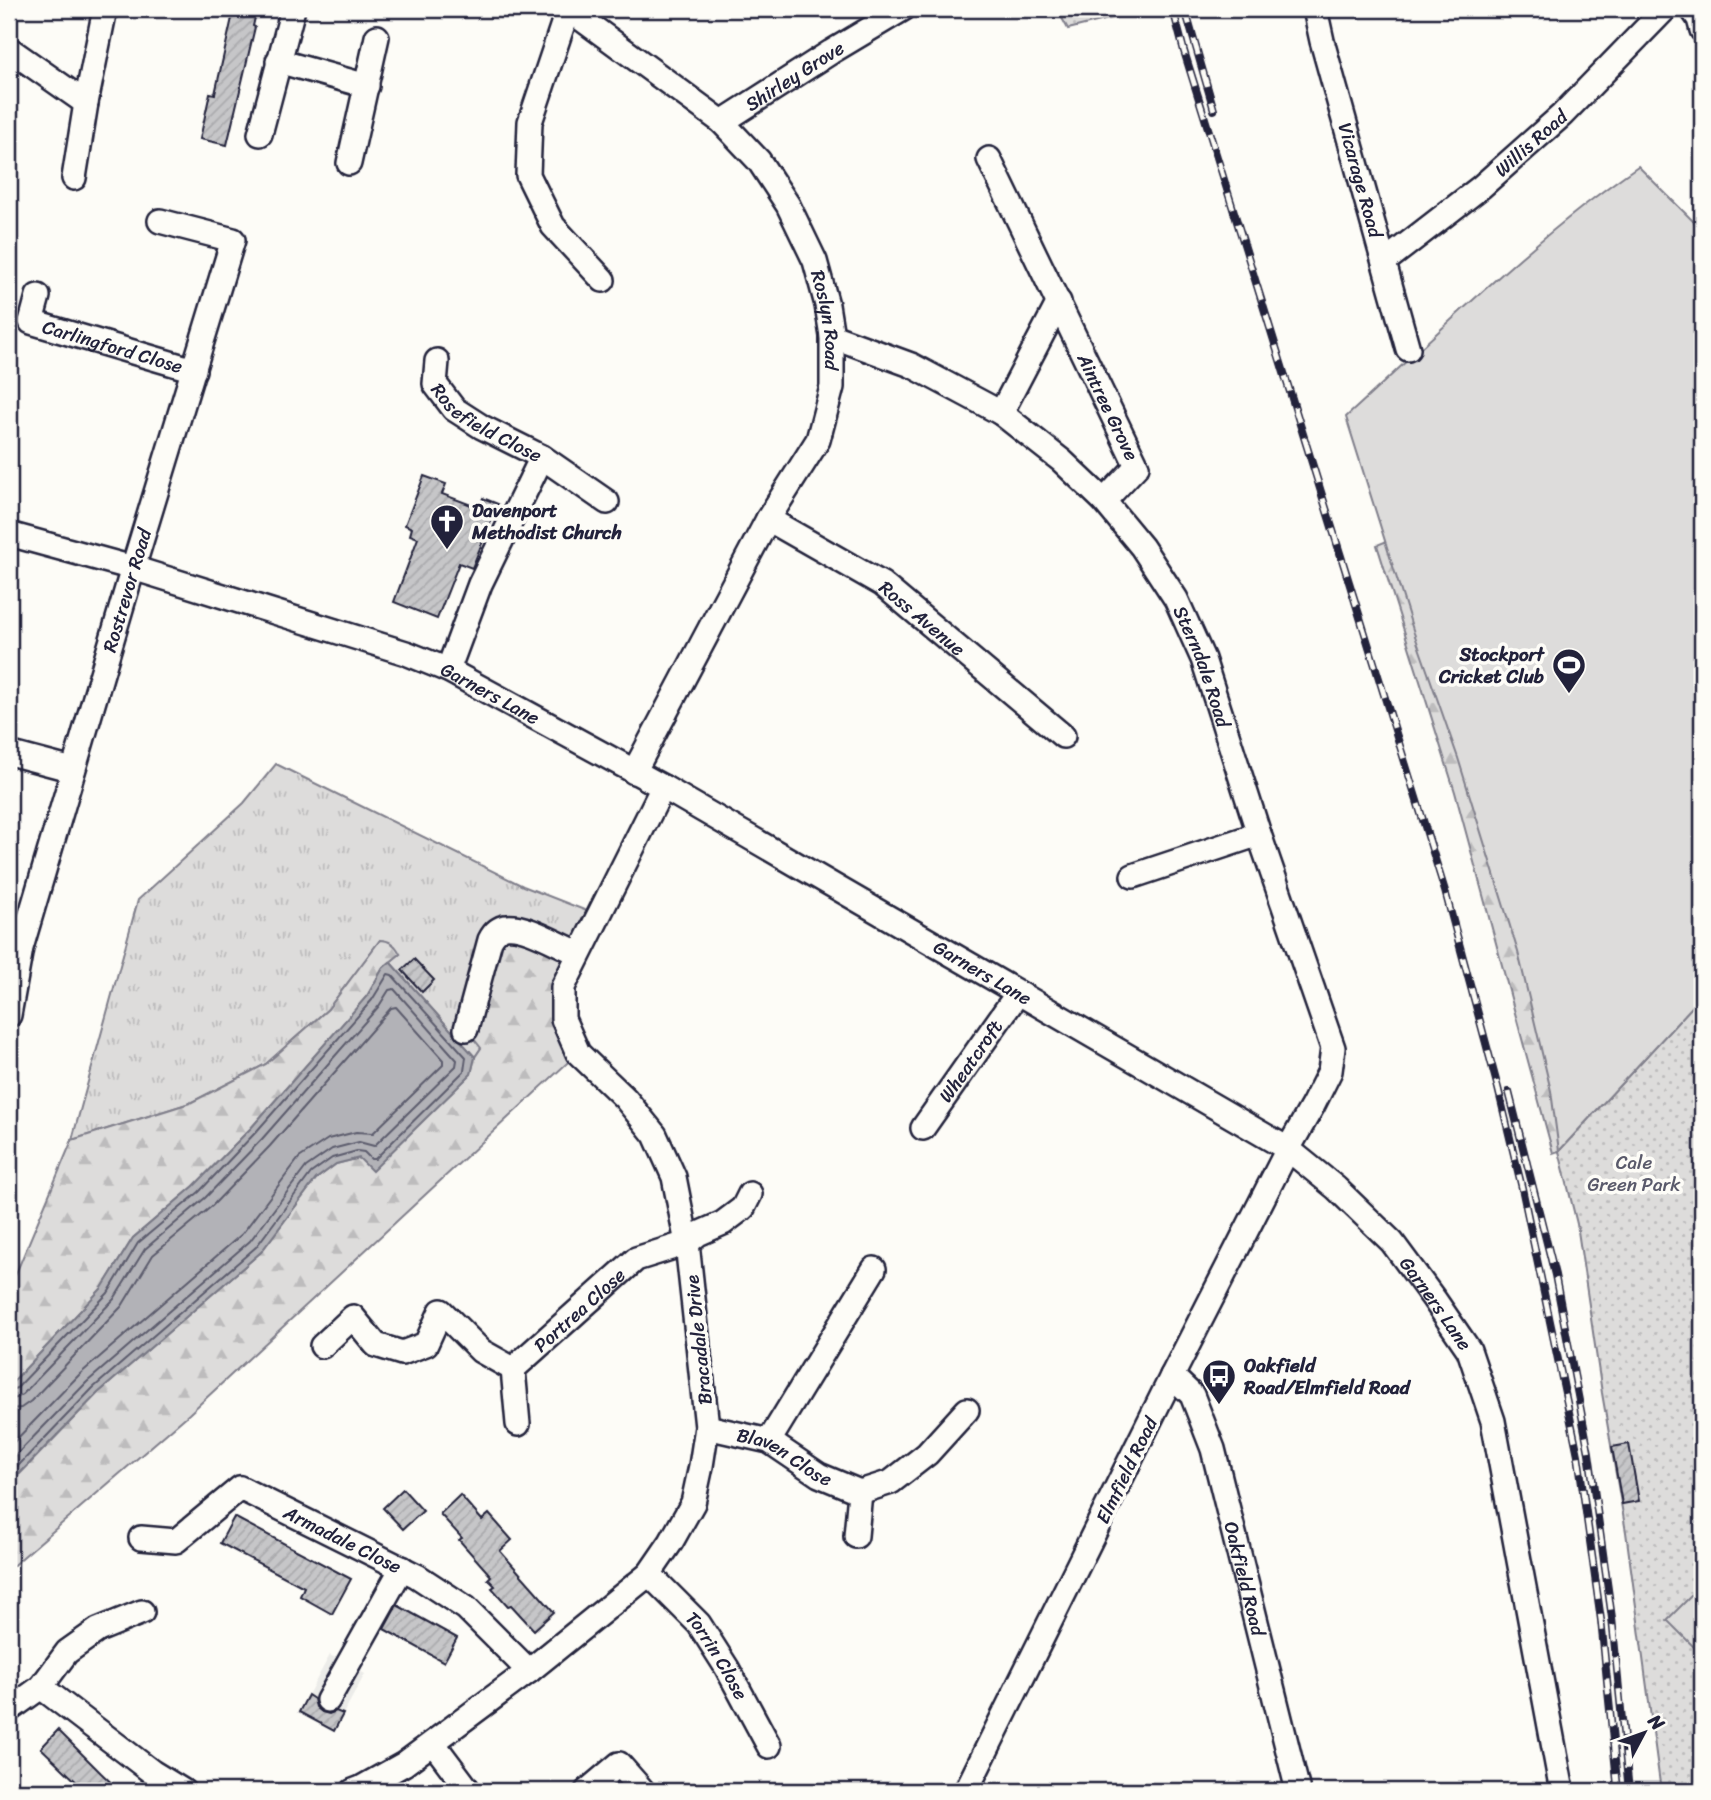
<svg xmlns="http://www.w3.org/2000/svg" width="1711" height="1800" viewBox="0 0 1711 1800" font-family="Sriracha,sans-serif">
<defs>
<pattern id="grass-tufts" width="24" height="20" patternUnits="userSpaceOnUse" patternTransform="scale(1.75)"><rect width="24" height="20" fill="#dddcdb"/><path d="M3 7l-1-3M5 7V3M7 7l1-3M15 17l-1-3M17 17v-4M19 17l1-3" fill="none" stroke="#bdbcbd"/></pattern>
<pattern id="forest-firs" width="22" height="20" patternUnits="userSpaceOnUse" patternTransform="scale(1.75)"><rect width="22" height="20" fill="#dddcdb"/><path d="M5 1l3.5 6h-7zM16 11l3.5 6h-7z" fill="#bdbcbd"/></pattern>
<pattern id="park-dots" width="8" height="8" patternUnits="userSpaceOnUse" patternTransform="scale(1.75)"><rect width="8" height="8" fill="#dddcdb"/><path d="M2 2h.1M6 6h.1" fill="none" stroke="#bdbcbd" stroke-width="1.8" stroke-linecap="round"/></pattern>
<pattern id="building-hatch" width="6" height="6" patternUnits="userSpaceOnUse" patternTransform="scale(1.75)"><rect width="6" height="6" fill="#c6c6c8"/><path d="M-1 1l2-2M0 6l6-6M5 7l2-2" fill="none" stroke="#aaaaad"/></pattern>
</defs>
<rect width="100%" height="100%" fill="#fdfcf7"/>
<filter id="ink" filterUnits="userSpaceOnUse"><feTurbulence type="fractalNoise" baseFrequency=".0143" numOctaves="2"/><feDisplacementMap in="SourceGraphic" scale="14" xChannelSelector="R" yChannelSelector="G"/><feConvolveMatrix kernelMatrix="1 2 1 2 8 2 1 2 1" color-interpolation-filters="sRGB"/></filter>
<g filter="url(#ink)">
<path fill="#ecece9" d="M 330,1655 L 365,1674 L 343,1714 L 308,1695 Z"/>
<path fill="url(#grass-tufts)" stroke="#807f8b" stroke-width="2" d="M 276,764 L 523,886 L 587,911 L 568,949 L 481,1048 L 475,1057 L 390,962 L 400,954 L 380,940 L 328,1009 L 266,1064 L 190,1103 L 72,1140 L 138,900 L 244,803 Z"/>
<path fill="url(#forest-firs)" stroke="#807f8b" stroke-width="2" d="M 1397,537 L 1687,1013 L 1559,1151 L 1553,1153 L 1455,792 L 1377,545 Z
M 493,934 L 568,949 L 563,987 L 578,1053 L 189,1414 L 9,1569 L 9,1473 L 20,1474 L 98,1393 L 261,1252 L 316,1179 L 336,1164 L 360,1158 L 372,1170 L 471,1074 L 475,1057 L 481,1048 L 466,1029 Z
M 380,940 C 389,940 396,945 400,954 L 383,968 L 367,996 L 251,1128 L 194,1186 L 133,1238 L 102,1288 L 9,1386 L 9,1290 L 72,1140 L 190,1103 L 266,1064 L 328,1009 Z"/>
<path fill="url(#park-dots)" stroke="#807f8b" stroke-width="2" d="M 1057,9 L 1120,9 L 1121,16 L 1068,29 Z
M 1702,996 L 1702,1498 L 1700,1501 L 1702,1504 L 1702,1791 L 1661,1791 L 1626,1532 L 1602,1393 L 1577,1224 L 1559,1151 Z"/>
<path fill="#dddcdb" stroke="#807f8b" stroke-width="2" d="M 1638,166 L 1702,230 L 1702,996 L 1559,1151 L 1551,1091 L 1518,952 L 1458,758 L 1414,633 L 1346,417 C 1441,331 1533,238 1638,166 Z
M 1702,1585 L 1702,1655 L 1667,1620 Z"/>
<path fill="#b2b2b7" stroke="#787885" stroke-width="2" d="M 390,962 L 475,1057 L 471,1074 L 372,1171 L 359,1158 L 336,1164 L 316,1179 L 261,1252 L 98,1393 L 19,1474 L 9,1473 L 9,1386 L 102,1288 L 133,1238 L 194,1186 L 251,1128 L 367,996 L 383,968 Z"/>
<g fill="none" stroke-linecap="round" stroke-linejoin="round">
<path stroke="#5c5c6d" stroke-width="2" d="M 9,1390 L 17,1388 L 108,1293 L 138,1243 L 199,1192 L 256,1132 L 372,1000 L 388,974 L 392,975 L 466,1057 L 464,1071 L 375,1159 L 371,1159 L 364,1152 L 357,1151 L 332,1158 L 311,1173 L 256,1247 L 93,1388 L 18,1466 L 9,1466
M 9,1399 L 17,1398 L 23,1394 L 114,1299 L 145,1249 L 205,1198 L 262,1139 L 379,1006 L 389,990 L 394,989 L 457,1060 L 456,1066 L 374,1146 L 359,1142 L 332,1149 L 306,1167 L 250,1241 L 87,1382 L 15,1456 L 9,1457
M 9,1409 L 21,1408 L 31,1401 L 122,1306 L 153,1255 L 212,1206 L 270,1146 L 391,1008 L 396,1007 L 443,1060 L 443,1065 L 373,1133 L 356,1132 L 328,1139 L 299,1158 L 242,1234 L 80,1374 L 9,1447"/>
</g>
<path fill="url(#building-hatch)" stroke="#22223b" stroke-width="2" d="M 234,9 L 257,9 L 253,26 L 255,27 L 227,145 L 200,139 L 210,93 L 215,94 Z
M 424,476 L 446,484 L 442,494 L 479,508 L 483,498 L 498,504 L 472,568 L 459,563 L 437,619 L 394,602 L 418,538 L 410,535 L 412,528 L 405,525 Z
M 414,959 L 434,980 L 422,992 L 402,970 Z
M 1629,1444 L 1639,1501 L 1622,1504 L 1612,1447 Z
M 403,1489 L 423,1511 L 403,1529 L 383,1508 Z
M 460,1495 L 482,1520 L 489,1514 L 512,1540 L 500,1551 L 554,1612 L 534,1630 L 511,1605 L 508,1606 L 492,1588 L 495,1586 L 488,1579 L 491,1576 L 459,1540 L 462,1538 L 440,1514 Z
M 234,1517 L 351,1579 L 332,1614 L 300,1596 L 304,1587 L 220,1543 Z
M 397,1605 L 457,1638 L 444,1662 L 384,1629 Z
M 308,1695 L 314,1699 L 316,1707 L 322,1712 L 329,1714 L 336,1711 L 343,1714 L 334,1731 L 299,1712 Z
M 58,1730 L 101,1773 L 120,1791 L 86,1791 L 41,1748 Z"/>
<g fill="none" stroke-linecap="round" stroke-linejoin="round">
<g stroke="#22223b" stroke-width="28">
<g id="minor">
<path id="s1" d="M 568,9 L 722,122 L 759,161 L 788,205 L 815,261 L 827,305 L 832,336 L 832,387 L 818,440 L 768,519 L 634,772"/>
<path d="M 568,9 L 530,122 L 528,175 L 553,226 L 603,280"/>
<path id="s2" d="M 1315,9 L 1322,41 L 1408,349"/>
<path d="M 1692,9 L 1699,19 L 1702,30"/>
<path d="M 9,49 L 86,103"/>
<path d="M 278,61 L 367,86"/>
<path id="s3" d="M 722,122 L 831,52 L 903,9"/>
<path d="M 260,134 L 293,9"/>
<path id="s4" d="M 989,159 L 1137,466 L 1104,501"/>
<path d="M 349,163 L 377,37"/>
<path d="M 74,178 L 86,103 L 105,9"/>
<path id="s5" d="M 1384,262 L 1481,187 L 1562,115 L 1665,9"/>
<path id="s6" d="M 38,296 L 31,322 L 194,370"/>
<path id="s7" d="M 832,336 L 911,365 L 1001,413 L 1062,461 L 1104,501 L 1142,547 L 1176,599 L 1203,659 L 1259,834 L 1333,1048 L 1330,1071 L 1313,1105 L 1288,1149 L 1172,1376 L 966,1791"/>
<path id="s8" d="M 437,361 L 435,384 L 454,409 L 482,427 L 542,457 L 607,502"/>
<path d="M 1001,413 L 1059,302"/>
<path id="s9" d="M 768,519 L 882,584 L 1063,736"/>
<path id="s10" d="M 9,534 L 133,568 L 406,653 L 448,670 L 663,787 L 1288,1149 L 1336,1188 L 1392,1242 L 1434,1299 L 1469,1350 L 1493,1421 L 1562,1791"/>
<path d="M 448,670 L 480,584 L 542,457"/>
<path d="M 9,753 L 73,770"/>
<path d="M 1133,876 L 1259,834"/>
<path id="s11" d="M 9,1015 L 21,948 L 133,568 L 233,240 L 160,221"/>
<path d="M 466,1029 L 490,940 C 493,934 498,928 506,927 C 526,924 560,946 579,953"/>
<path id="s12" d="M 923,1128 L 1018,993"/>
<path d="M 322,1346 L 353,1317 L 376,1345 L 402,1353 L 426,1344 L 441,1311 L 481,1351 L 513,1369"/>
<path id="s13" d="M 1172,1376 L 1192,1395 L 1213,1449 L 1298,1791"/>
<path id="s14" d="M 518,1424 L 513,1369 L 636,1259 L 687,1243 L 698,1234 L 723,1223 L 743,1208 L 750,1194"/>
<path id="s15" d="M 707,1427 L 769,1441 L 819,1475 L 860,1492 L 891,1482 L 927,1454 L 967,1410"/>
<path d="M 769,1441 L 874,1269"/>
<path d="M 856,1536 L 860,1492"/>
<path id="s16" d="M 141,1538 L 176,1541 L 240,1488 L 417,1576 L 466,1608 L 529,1671"/>
<path id="s17" d="M 649,1574 L 699,1624 L 727,1668 L 769,1746"/>
<path d="M 41,1687 L 67,1652 L 98,1630 L 142,1612"/>
<path d="M 328,1700 L 402,1568"/>
<path d="M 9,1710 L 41,1687 L 152,1772 L 183,1791"/>
<path d="M 433,1743 L 469,1791"/>
<path d="M 353,1791 L 361,1788 L 404,1764 L 529,1671 L 649,1574 L 671,1542 L 693,1503 L 701,1466 L 707,1427 L 687,1243 L 674,1177 L 655,1135 L 625,1098 L 578,1053 L 563,1019 L 563,987 L 663,787"/>
<path d="M 587,1791 L 619,1764 L 643,1791"/>
</g>
</g>
<use href="#minor" stroke="#fdfcf7" stroke-width="23"/>
<g stroke="#22223b" stroke-width="8">
<path id="rail" d="M 1173,9 L 1184,51 L 1445,891 L 1498,1088 L 1522,1188 L 1578,1455 L 1601,1620 L 1618,1791
M 1185,9 L 1214,110
M 1509,1092 L 1555,1275 L 1589,1453 L 1612,1618 L 1629,1791"/>
</g>
<use href="#rail" stroke="#fdfcf7" stroke-width="5" stroke-dasharray="16" stroke-linecap="butt"/>
</g>
</g>
<defs>
<g id="church-pin" transform="scale(1.75)"><path d="M0 17L-7.5 6A9.5 9.5 0 1 1 7.5 6Z" fill="#22223b" stroke="#fdfcf7"/><path d="M-1.2-6h2.4v3.5h3.3v2.4h-3.3V6h-2.4V-.1h-3.3v-2.4h3.3Z" fill="#fff"/></g>
<g id="stadium-pin" transform="scale(1.75)"><path d="M0 17L-7.5 6A9.5 9.5 0 1 1 7.5 6Z" fill="#22223b" stroke="#fdfcf7"/><path d="M0-5a6.5 5 0 1 0 0 10a6.5 5 0 1 0 0-10ZM-3.5-1.8h7v3.6h-7Z" fill="#fff"/></g>
<g id="bus-pin" transform="scale(1.75)"><path d="M0 17L-7.5 6A9.5 9.5 0 1 1 7.5 6Z" fill="#22223b" stroke="#fdfcf7"/><path d="M-5-6H5V4H4V6H2V4H-2V6H-4V4H-5ZM-3.5-4V0h7V-4ZM-3.5 1.2v1.5H-2V1.2ZM2 1.2v1.5H3.5V1.2Z" fill="#fff"/></g>
</defs>
<g fill-rule="evenodd">
<use href="#church-pin" x="447" y="521"/>
<use href="#stadium-pin" x="1569" y="665"/>
<use href="#bus-pin" x="1219" y="1376"/>
</g>
<g text-anchor="middle" stroke-width="7" stroke-linejoin="round" paint-order="stroke">
<g font-size="19" fill="#22223b" stroke="#fdfcf7">
<text dy="7" stroke="none"><textPath href="#s3" startOffset="86">Shirley Grove</textPath></text>
<text dy="7" stroke="none"><textPath href="#s5" startOffset="189">Willis Road</textPath></text>
<text dy="7" stroke="none"><textPath href="#s2" startOffset="177">Vicarage Road</textPath></text>
<text dy="7" stroke="none"><textPath href="#s1" startOffset="420">Roslyn Road</textPath></text>
<text dy="7" stroke="none"><textPath href="#s6" startOffset="112">Carlingford Close</textPath></text>
<text dy="7" stroke="none"><textPath href="#s4" startOffset="275">Aintree Grove</textPath></text>
<text dy="7" stroke="none"><textPath href="#s8" startOffset="89">Rosefield Close</textPath></text>
<text dy="7" stroke="none"><textPath href="#s11" startOffset="441">Rostrevor Road</textPath></text>
<text dy="7" stroke="none"><textPath href="#s9" startOffset="184">Ross Avenue</textPath></text>
<text dy="7" stroke="none"><textPath href="#s7" startOffset="516">Sterndale Road</textPath></text>
<text dy="7" stroke="none"><textPath href="#s10" startOffset="508">Garners Lane</textPath></text>
<text dy="7" stroke="none"><textPath href="#s10" startOffset="1074">Garners Lane</textPath></text>
<text dy="7" stroke="none"><textPath href="#s12" startOffset="82">Wheatcroft</textPath></text>
<text dy="7" stroke="none"><textPath href="#s10" startOffset="1642">Garners Lane</textPath></text>
<text dy="7" stroke="none"><textPath href="#s14" startOffset="144">Portrea Close</textPath></text>
<text transform="translate(698 1340) rotate(-96)" y="7">Bracadale Drive</text>
<text dy="7" stroke="none"><textPath href="#s15" startOffset="84">Blaven Close</textPath></text>
<text transform="translate(1126 1470) rotate(-64)" y="7">Elmfield Road</text>
<text dy="7" stroke="none"><textPath href="#s16" startOffset="233">Armadale Close</textPath></text>
<text dy="7" stroke="none"><textPath href="#s13" startOffset="219">Oakfield Road</textPath></text>
<text dy="7" stroke="none"><textPath href="#s17" startOffset="107">Torrin Close</textPath></text>
</g>
<g font-size="19" font-weight="bold" fill="#22223b" stroke="#fdfcf7" text-anchor="start">
<text x="472" y="517">Davenport<tspan x="472" dy="22">Methodist Church</tspan></text>
<text x="1544" y="661" text-anchor="end">Stockport<tspan x="1544" dy="22">Cricket Club</tspan></text>
<text x="1244" y="1372">Oakfield<tspan x="1244" dy="22">Road/Elmfield Road</tspan></text>
</g>
<g font-size="19" fill="#5a5a6b" stroke="#fdfcf7">
<text x="1634" y="1169">Cale<tspan x="1634" dy="22">Green Park</tspan></text>
</g>
</g>
<rect width="1711" height="1800" fill="none" stroke="#fdfcf7" stroke-width="35"/>
<rect x="18" y="18" width="1676" height="1765" fill="none" stroke="#22223b" stroke-width="2.5" filter="url(#ink)"/>
<g transform="translate(1644 1733) rotate(49)" stroke="#fdfcf7" stroke-width="5" paint-order="stroke">
<path d="M0-5L12 26L0 18L-12 26Z" fill="#22223b"/>
<text y="-10" font-size="19" font-weight="bold" text-anchor="middle" fill="#22223b">N</text>
</g>
</svg>
